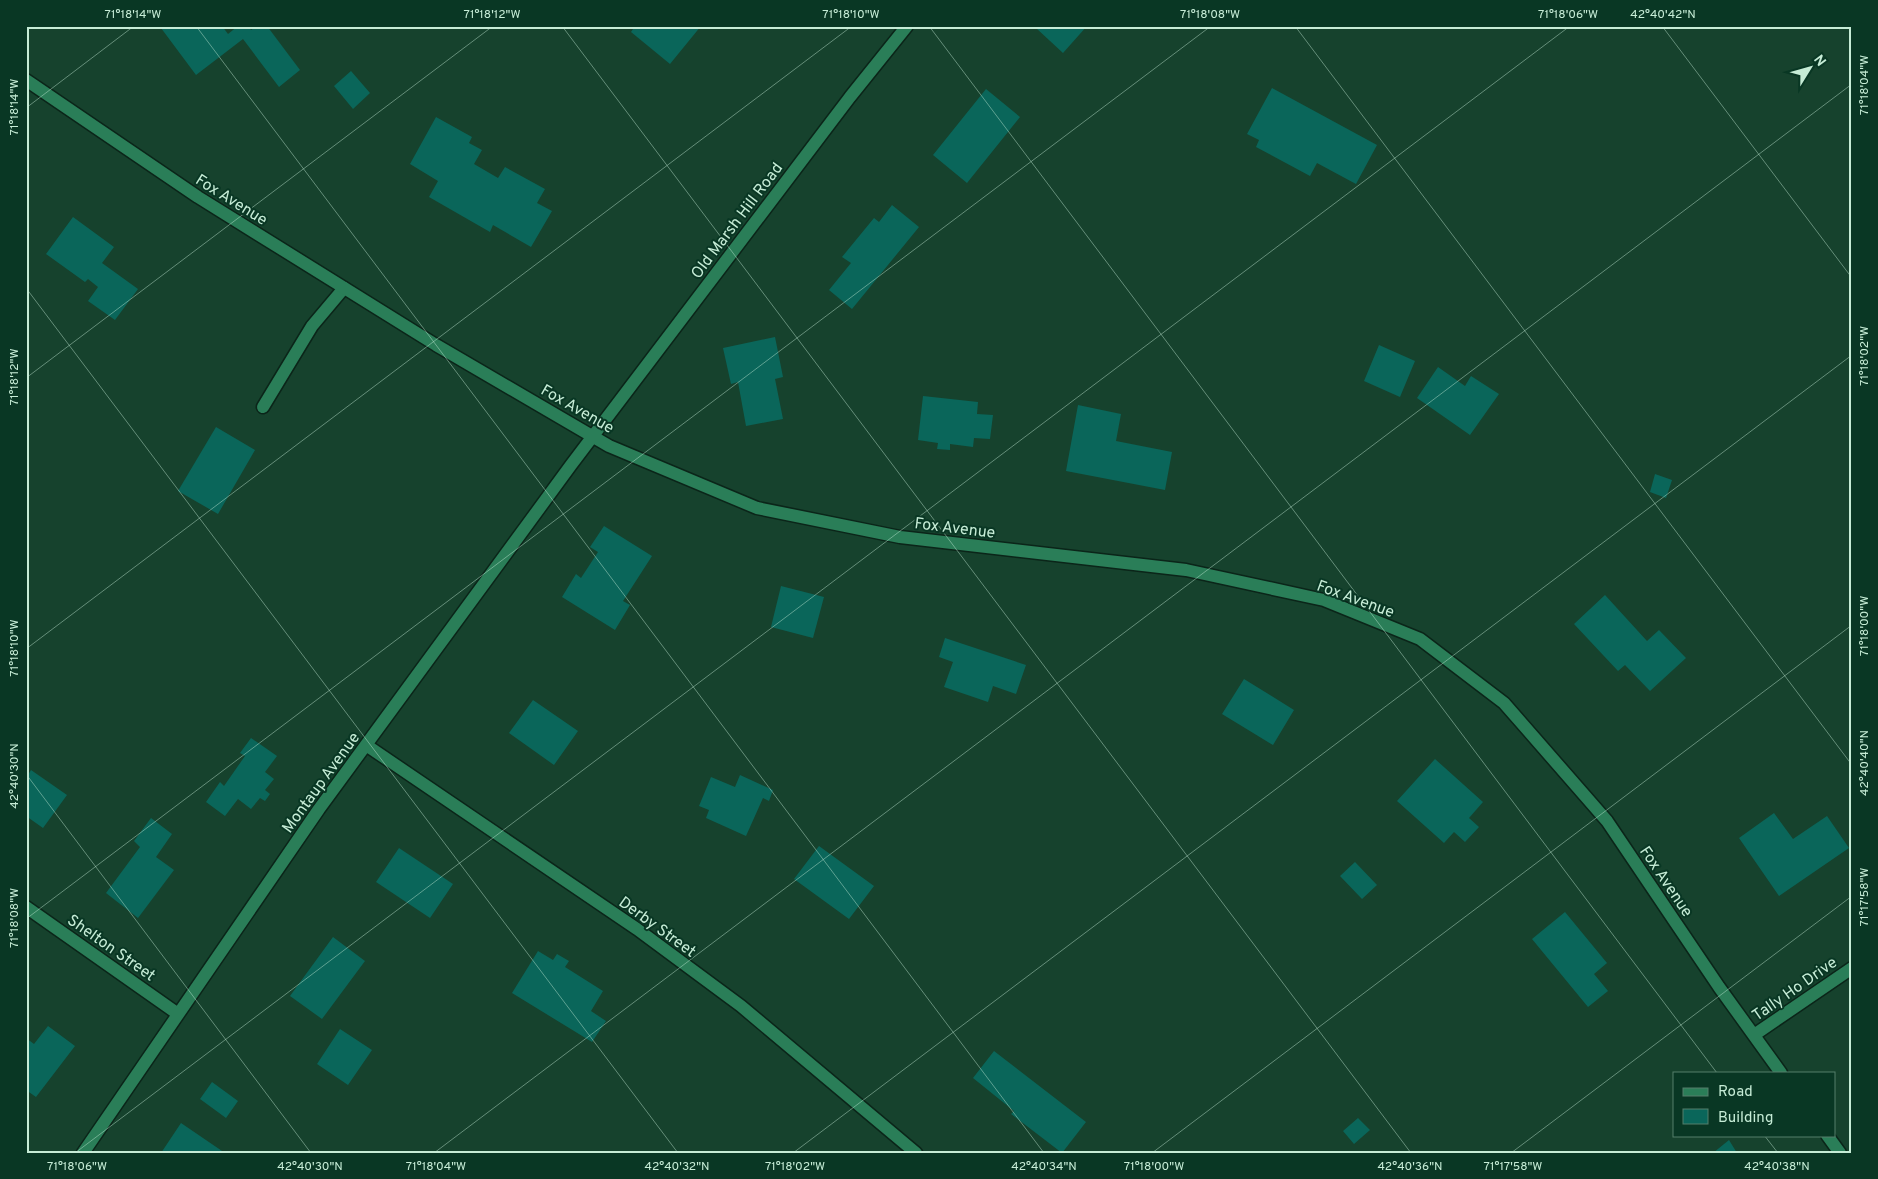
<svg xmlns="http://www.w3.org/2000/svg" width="1878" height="1179" viewBox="0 0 1878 1179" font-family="Overpass,sans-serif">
<rect width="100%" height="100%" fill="#16422d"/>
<path fill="#0a665a" d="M 163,26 L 222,26 L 228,34 L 238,26 L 248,26 L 251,30 L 257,26 L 267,26 L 300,70 L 279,87 L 243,39 L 196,75 L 161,28 Z
M 635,26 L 701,26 L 670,64 L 631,32 Z
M 1037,26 L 1087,26 L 1063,53 L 1036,28 Z
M 351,71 L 370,93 L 353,109 L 334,86 Z
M 1272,88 L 1377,145 L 1356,184 L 1317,163 L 1310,176 L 1256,147 L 1259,140 L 1247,134 Z
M 986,89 L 1020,117 L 967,183 L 933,155 Z
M 436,117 L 472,137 L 469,143 L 482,150 L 474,164 L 498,178 L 505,167 L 545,189 L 537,203 L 552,211 L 531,247 L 493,225 L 490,232 L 429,197 L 438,181 L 410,164 Z
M 892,205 L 919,227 L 852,309 L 829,290 L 851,263 L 842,257 L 874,218 L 879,222 Z
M 73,217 L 114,247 L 102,263 L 138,289 L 115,320 L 88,301 L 98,287 L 88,279 L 85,282 L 46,254 Z
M 775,337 L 783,377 L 775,379 L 783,419 L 746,426 L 738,382 L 731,384 L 723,348 Z
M 1379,345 L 1415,361 L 1400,397 L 1364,381 Z
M 1438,367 L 1465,386 L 1471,376 L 1499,394 L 1470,435 L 1417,398 Z
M 923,396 L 978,402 L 977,414 L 993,415 L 990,439 L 974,438 L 973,447 L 950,444 L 950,450 L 937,449 L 938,443 L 918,440 Z
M 1078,405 L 1121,414 L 1116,441 L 1172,452 L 1165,490 L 1066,471 Z
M 216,427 L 255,450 L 218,514 L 178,491 Z
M 1655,474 L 1672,480 L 1666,498 L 1650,492 Z
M 604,526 L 652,556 L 623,601 L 630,605 L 615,630 L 562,597 L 576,574 L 581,578 L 598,552 L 590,547 Z
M 781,586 L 824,597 L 813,638 L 771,627 Z
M 1605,595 L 1647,641 L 1659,630 L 1686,658 L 1650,691 L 1625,665 L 1618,671 L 1574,624 Z
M 945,638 L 1026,665 L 1016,694 L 993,686 L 988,702 L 944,687 L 953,662 L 939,657 Z
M 1244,679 L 1294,710 L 1273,745 L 1222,714 Z
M 533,700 L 578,731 L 554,765 L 509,733 Z
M 251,738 L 277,756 L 265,772 L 274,779 L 265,790 L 270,794 L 265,801 L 260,798 L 251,809 L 238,799 L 225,816 L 206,802 L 220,782 L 224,786 L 245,756 L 240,753 Z
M 1435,759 L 1483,802 L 1469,818 L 1479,827 L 1465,842 L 1454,832 L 1444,843 L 1397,801 Z
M 31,770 L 67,795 L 43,828 L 26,816 L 26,778 Z
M 740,775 L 773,790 L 769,801 L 763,798 L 746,836 L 706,818 L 709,810 L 699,806 L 711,777 L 735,787 Z
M 1774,813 L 1793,839 L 1827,816 L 1849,848 L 1779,896 L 1739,838 Z
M 151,818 L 172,834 L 156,857 L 174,870 L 138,918 L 106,893 L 140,847 L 134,841 Z
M 819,846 L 874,886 L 849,919 L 794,879 Z
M 399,848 L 453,884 L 430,918 L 376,882 Z
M 1355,862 L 1377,885 L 1362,899 L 1340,876 Z
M 1565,912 L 1607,963 L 1594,974 L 1608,991 L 1588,1007 L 1532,939 Z
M 333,937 L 365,961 L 322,1019 L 290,996 Z
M 538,951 L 553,960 L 557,954 L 569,961 L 565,967 L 603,991 L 591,1011 L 606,1021 L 592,1042 L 512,993 Z
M 48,1026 L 75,1046 L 36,1097 L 26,1090 L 26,1038 L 34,1044 Z
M 340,1029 L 372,1050 L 348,1085 L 317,1064 Z
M 994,1051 L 1086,1122 L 1062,1153 L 1011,1114 L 1014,1111 L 973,1078 Z
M 212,1082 L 238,1101 L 226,1118 L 200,1099 Z
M 1358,1118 L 1370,1130 L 1354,1144 L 1343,1131 Z
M 181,1123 L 225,1153 L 161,1153 Z
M 1729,1140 L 1737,1153 L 1713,1153 Z"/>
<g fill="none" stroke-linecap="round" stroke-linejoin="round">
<g stroke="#0b2519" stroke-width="15">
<path id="lane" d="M 263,407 L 312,326 L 344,288"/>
</g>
<g stroke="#0b2519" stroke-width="15">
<path id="street" d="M 26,80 L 198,197 L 436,345 L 609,446 L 757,508 L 900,537 L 1186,570 L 1324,600 L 1420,639 L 1504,703 L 1607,821 L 1719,987 L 1781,1073
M 366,745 L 637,929 L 741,1006 L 916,1153
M 26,907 L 178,1014
M 1754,1035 L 1852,968
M 1827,1135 L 1840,1153
M 83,1153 L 319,809 L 571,465 L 850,97 L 907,26"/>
</g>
<use href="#lane" stroke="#2a7e58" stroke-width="12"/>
<use href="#street" stroke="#2a7e58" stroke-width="12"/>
</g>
<path fill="none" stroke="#c6ecd6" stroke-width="1" stroke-opacity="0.45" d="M 196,26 L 1044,1153M 562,26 L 1411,1153M 929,26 L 1717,1073M 1295,26 L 1852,765M 1662,26 L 1852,278M 26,108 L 134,26M 26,288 L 678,1153M 26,378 L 493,26M 26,649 L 852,26M 26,774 L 311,1153M 26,919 L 1211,26M 1764,1135 L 1778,1153M 75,1153 L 1570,26M 434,1153 L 1852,84M 793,1153 L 1852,355M 1152,1153 L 1852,625M 1511,1153 L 1852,896"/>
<g text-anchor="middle" stroke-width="4" stroke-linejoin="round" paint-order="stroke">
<g font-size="16" fill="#c6ecd6" stroke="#093724">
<text transform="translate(232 199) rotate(32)" y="6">Fox Avenue</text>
<text transform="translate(736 220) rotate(-53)" y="6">Old Marsh Hill Road</text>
<text transform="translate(578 408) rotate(30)" y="6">Fox Avenue</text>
<text transform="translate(955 527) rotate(7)" y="6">Fox Avenue</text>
<text transform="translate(1356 598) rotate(20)" y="6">Fox Avenue</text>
<text transform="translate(320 782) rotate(-54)" y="6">Montaup Avenue</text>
<text transform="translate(1667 881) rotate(56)" y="6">Fox Avenue</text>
<text transform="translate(658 926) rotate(36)" y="6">Derby Street</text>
<text transform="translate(112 947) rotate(35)" y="6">Shelton Street</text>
<text transform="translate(1794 988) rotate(-35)" y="6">Tally Ho Drive</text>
</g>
</g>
<rect width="1878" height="1179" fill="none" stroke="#093724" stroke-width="55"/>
<rect x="1673" y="1072" width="162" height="65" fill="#093724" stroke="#557f6b"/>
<rect x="1683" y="1088" width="25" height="8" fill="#2a7e58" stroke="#557f6b"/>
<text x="1718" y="1096" font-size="15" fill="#c6ecd6">Road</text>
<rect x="1683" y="1109" width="25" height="15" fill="#0a665a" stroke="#557f6b"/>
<text x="1718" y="1122" font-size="15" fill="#c6ecd6">Building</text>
<g transform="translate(1810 68) rotate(53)" stroke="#093724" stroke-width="4" paint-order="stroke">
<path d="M0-4L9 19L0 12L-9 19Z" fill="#c6ecd6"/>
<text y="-8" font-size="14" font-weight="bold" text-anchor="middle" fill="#c6ecd6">N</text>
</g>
<rect x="28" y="28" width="1822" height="1124" fill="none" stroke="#c6ecd6" stroke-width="2"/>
<g font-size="12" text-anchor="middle" fill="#c6ecd6">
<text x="133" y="18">71°18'14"W</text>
<text x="492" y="18">71°18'12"W</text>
<text x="851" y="18">71°18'10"W</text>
<text x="1210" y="18">71°18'08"W</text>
<text x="1568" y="18">71°18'06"W</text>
<text x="1663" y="18">42°40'42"N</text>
<text transform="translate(1864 85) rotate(-90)" y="4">71°18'04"W</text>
<text transform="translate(14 107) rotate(-90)" y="4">71°18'14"W</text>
<text transform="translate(1864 356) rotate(-90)" y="4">71°18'02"W</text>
<text transform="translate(14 377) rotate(-90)" y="4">71°18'12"W</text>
<text transform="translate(1864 626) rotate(-90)" y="4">71°18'00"W</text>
<text transform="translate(14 648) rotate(-90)" y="4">71°18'10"W</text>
<text transform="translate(1864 763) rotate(-90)" y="4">42°40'40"N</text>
<text transform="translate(14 776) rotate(-90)" y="4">42°40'30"N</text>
<text transform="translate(1864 897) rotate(-90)" y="4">71°17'58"W</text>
<text transform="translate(14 918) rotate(-90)" y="4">71°18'08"W</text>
<text x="77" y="1170">71°18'06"W</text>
<text x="310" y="1170">42°40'30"N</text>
<text x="436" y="1170">71°18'04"W</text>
<text x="677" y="1170">42°40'32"N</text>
<text x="795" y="1170">71°18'02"W</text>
<text x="1044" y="1170">42°40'34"N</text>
<text x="1154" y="1170">71°18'00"W</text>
<text x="1410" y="1170">42°40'36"N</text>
<text x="1513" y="1170">71°17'58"W</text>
<text x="1777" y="1170">42°40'38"N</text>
</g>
</svg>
